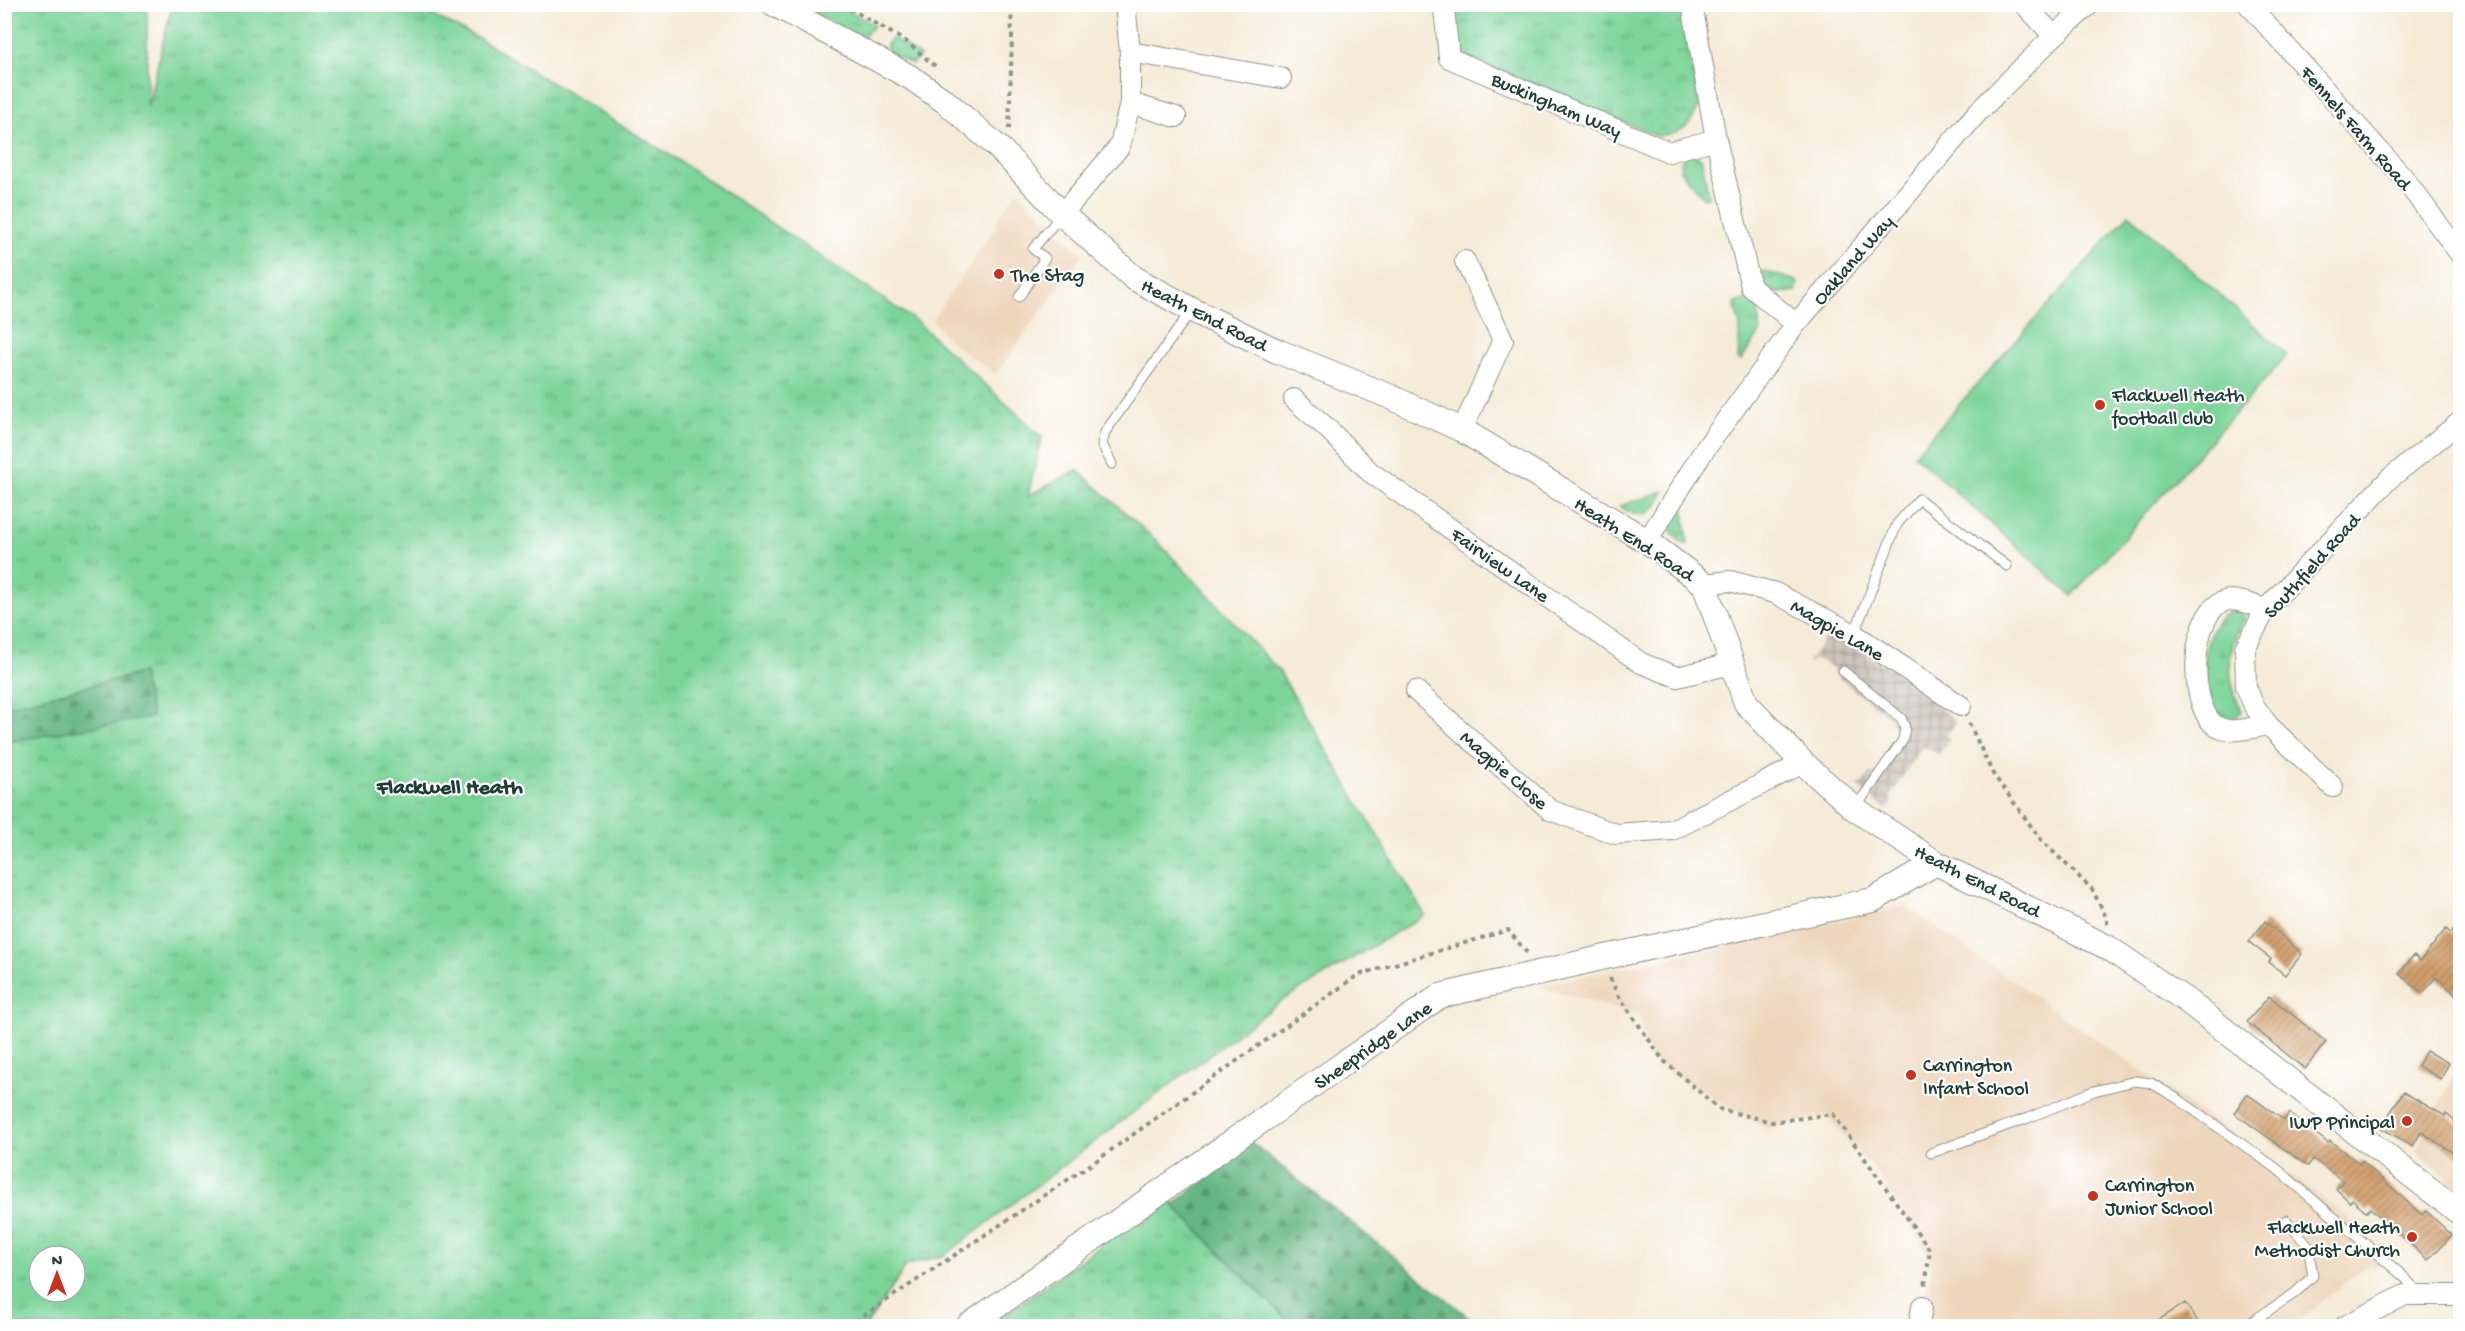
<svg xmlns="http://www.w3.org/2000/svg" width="2465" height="1331" viewBox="0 0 2465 1331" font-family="'Gochi Hand',sans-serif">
<defs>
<pattern id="industrial-grid" width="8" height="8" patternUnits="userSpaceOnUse" patternTransform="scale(1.5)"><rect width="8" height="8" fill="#ccc2b9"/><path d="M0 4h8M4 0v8" fill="none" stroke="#a59f97"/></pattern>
<pattern id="grass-tufts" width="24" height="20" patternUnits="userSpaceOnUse" patternTransform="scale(1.5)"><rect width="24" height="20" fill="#7bd499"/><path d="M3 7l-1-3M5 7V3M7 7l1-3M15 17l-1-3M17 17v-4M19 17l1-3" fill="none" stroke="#64ad7e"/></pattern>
<pattern id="forest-firs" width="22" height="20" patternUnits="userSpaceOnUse" patternTransform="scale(1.5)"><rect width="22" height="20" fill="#64b681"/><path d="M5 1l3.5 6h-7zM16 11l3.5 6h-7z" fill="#52956a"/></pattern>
<pattern id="building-hatch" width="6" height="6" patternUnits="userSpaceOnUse" patternTransform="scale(1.5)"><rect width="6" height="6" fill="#d19e6a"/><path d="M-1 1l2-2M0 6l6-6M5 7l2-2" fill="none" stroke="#a98258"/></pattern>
</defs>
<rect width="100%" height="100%" fill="#fff"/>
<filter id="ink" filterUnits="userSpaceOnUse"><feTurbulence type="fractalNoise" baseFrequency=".0167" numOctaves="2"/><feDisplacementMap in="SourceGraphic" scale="12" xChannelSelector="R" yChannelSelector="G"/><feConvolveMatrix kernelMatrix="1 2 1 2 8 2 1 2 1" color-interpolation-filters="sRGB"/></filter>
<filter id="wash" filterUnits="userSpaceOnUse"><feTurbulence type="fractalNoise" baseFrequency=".008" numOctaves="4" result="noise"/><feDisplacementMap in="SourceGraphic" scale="24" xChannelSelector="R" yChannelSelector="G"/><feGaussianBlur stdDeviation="1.35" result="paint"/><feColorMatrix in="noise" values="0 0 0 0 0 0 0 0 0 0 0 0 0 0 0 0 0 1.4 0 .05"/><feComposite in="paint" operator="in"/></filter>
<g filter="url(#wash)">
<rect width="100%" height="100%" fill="#f5ebd7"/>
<path fill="#eed6bb" d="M 1017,191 L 1082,255 L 996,374 L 947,339 L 932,320 L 997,225 L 995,223 Z
M 1906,906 L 2342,1212 L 2389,1259 L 2375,1267 L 2370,1263 L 2291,1326 L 1922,1326 L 1932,1264 L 1917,1236 L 1877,1173 L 1826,1115 L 1767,1129 L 1651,1061 L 1640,1015 L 1537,986 Z
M 2460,1065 L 2460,1190 L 2415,1150 Z"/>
<path fill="url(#industrial-grid)" d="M 1828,632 L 1894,671 L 1957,722 L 1946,736 L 1950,739 L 1939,754 L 1927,748 L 1921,748 L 1918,752 L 1890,797 L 1891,802 L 1887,810 L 1858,787 L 1870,774 L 1875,775 L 1901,742 L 1901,733 L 1891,722 L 1893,719 L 1850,687 L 1833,672 L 1834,669 L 1822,661 L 1814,659 L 1809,663 L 1807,662 L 1818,650 Z"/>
<path fill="url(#grass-tufts)" stroke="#4d8866" stroke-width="1.5" fill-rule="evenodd" d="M 5,5 L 147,5 L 147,108 L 172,5 L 412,5 L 480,39 L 676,159 L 916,321 L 1042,437 L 1028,496 L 1077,470 L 1158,542 L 1279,671 L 1425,915 L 1281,1001 L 945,1255 L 907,1265 L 866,1326 L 5,1326 L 5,742 L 152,717 L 142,673 L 5,707 ZM 39,1256 L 75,1256 L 75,1292 L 39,1292 Z
M 798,5 L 837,5 L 874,25 L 863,37 L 859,37 Z
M 1449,5 L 1680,5 L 1699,106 C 1689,128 1681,134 1657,136 L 1465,56 L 1449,45 Z
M 893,38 L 920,56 L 912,64 L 888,53 L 887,44 Z
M 1684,150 L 1701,158 L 1709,197 L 1704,198 L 1680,171 Z
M 1764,271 L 1796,281 L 1798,283 L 1796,291 L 1779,293 L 1761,286 L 1761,273 Z
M 1750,298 L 1757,303 L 1760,333 L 1741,360 L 1738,359 L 1740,326 L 1734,303 Z
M 1664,491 C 1655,514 1641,523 1620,506 Z
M 1679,502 L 1683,503 L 1688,544 L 1682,543 L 1672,533 L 1671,521 Z
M 2236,611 L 2245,618 C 2225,649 2226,679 2242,711 L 2234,718 L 2224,717 L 2214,711 C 2211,702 2208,693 2206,683 C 2202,659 2207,615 2236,611 Z
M 1168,1197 L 1173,1205 L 1293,1326 L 990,1326 Z"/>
<path fill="url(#forest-firs)" stroke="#427a5a" stroke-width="1.5" d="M 142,673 L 152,717 L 5,742 L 5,707 Z
M 1251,1142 L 1480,1326 L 1293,1326 L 1173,1205 Z"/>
<path fill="#7bd499" stroke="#4d8866" stroke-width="1.5" d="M 2129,214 L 2287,355 L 2072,596 L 1914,455 Z"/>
<g id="blocks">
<path fill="url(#building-hatch)" d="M 2265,921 L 2302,954 L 2285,975 L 2269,962 L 2271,959 L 2249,942 Z
M 2460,921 L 2460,998 L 2436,977 L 2423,993 L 2399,974 L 2414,955 L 2420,961 L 2446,929 L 2451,933 Z
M 2269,996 L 2326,1042 L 2305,1069 L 2247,1022 Z
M 2426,1051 L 2449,1063 L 2441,1079 L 2418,1066 Z
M 2403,1092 L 2445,1116 L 2446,1114 L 2460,1125 L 2460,1157 L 2421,1132 L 2413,1146 L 2381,1128 Z
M 2247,1094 L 2284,1120 L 2289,1113 L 2328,1143 L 2330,1141 L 2360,1164 L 2362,1161 L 2422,1215 L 2426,1211 L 2452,1235 L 2428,1260 L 2370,1208 L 2367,1212 L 2352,1199 L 2350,1202 L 2336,1189 L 2343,1181 L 2313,1159 L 2308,1166 L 2234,1113 Z
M 2185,1303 L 2201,1326 L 2149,1326 Z"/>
</g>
</g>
<g filter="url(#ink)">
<use href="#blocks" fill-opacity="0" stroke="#8a9486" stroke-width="1.5"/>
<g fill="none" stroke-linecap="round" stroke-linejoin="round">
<g stroke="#8a9486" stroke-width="11">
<path id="service" d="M 1019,297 L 1045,258 L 1033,249 L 1062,214
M 1112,464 L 1102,444 L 1105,432 L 1191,311
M 1854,634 L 1897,524 L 1919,499 L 2007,566
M 1843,671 L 1901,718 L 1905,727 L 1903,740 L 1856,807
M 1931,1153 L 2028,1118 L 2094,1091 L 2135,1081 L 2151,1083 L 2178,1099 L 2276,1168 L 2403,1276 L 2419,1293
M 2245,1326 L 2295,1293 L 2313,1276 L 2308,1246 L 2286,1220"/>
</g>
<g stroke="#8a9486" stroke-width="22">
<path id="minor" d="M 1446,4 L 1444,8 L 1449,58 L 1669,152 L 1716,139
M 1692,4 L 1716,139 L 1751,287 L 1796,324
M 2024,4 L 2054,36
M 2248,4 L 2403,177 L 2460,254
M 1130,52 L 1281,78
M 1130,103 L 1176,117
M 1062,214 L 1120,146 L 1130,103 L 1130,52 L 1125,4
M 1294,399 L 1330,431 L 1370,472 L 1641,663 L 1677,677 L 1731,664
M 1462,430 L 1503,340 L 1465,261
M 1647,541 L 1703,452 L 1796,324 L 1977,113 L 2054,36 L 2090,4
M 1704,584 L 1730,581 L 1775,593 L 1854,634 L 1961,706
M 2266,609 C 2256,606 2241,600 2230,600 C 2187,603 2186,719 2222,729 C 2236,733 2255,727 2268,725
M 1416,691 L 1550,810 L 1616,834 L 1672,830 L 1803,763
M 2333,787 L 2268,725 L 2254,706 L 2246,687 L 2245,648 L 2266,609 L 2389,479 L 2460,422
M 1919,1326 L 1922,1306
M 2345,1326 L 2405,1295 L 2460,1295"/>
</g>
<g stroke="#8a9486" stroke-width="26">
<path id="tertiary" d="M 774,4 L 910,77 L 946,102 L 999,148 L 1062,214 L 1134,278 L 1192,310 L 1277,351 L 1391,397 L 1462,430 L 1647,541 L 1704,584 L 1746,703 L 1803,763 L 1855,809 L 1936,863 L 2107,947 L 2187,1001 L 2460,1213
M 968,1326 L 1440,996 L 1601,958 L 1873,900 L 1936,863"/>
</g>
<path stroke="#8a9486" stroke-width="4" stroke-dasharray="4.5 4.5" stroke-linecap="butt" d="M 842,4 L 907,42 L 935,66
M 1009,129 L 1012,37 L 1011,4
M 1969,723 L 1993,774 L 2042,841 L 2092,889 L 2107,919 L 2107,924
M 1610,978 L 1618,995 L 1663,1060 L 1719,1109 L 1772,1122 L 1833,1114 L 1930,1250 L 1925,1287
M 848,1326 L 1090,1165 L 1358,975 L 1508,930 L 1528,954"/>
<use href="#service" stroke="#fff" stroke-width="9"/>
<use href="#minor" stroke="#fff" stroke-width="20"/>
<use href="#tertiary" stroke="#fff" stroke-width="24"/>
</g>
</g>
<g fill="#c8321e" stroke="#fff" stroke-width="2">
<circle cx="999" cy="274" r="6"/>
<circle cx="2100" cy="405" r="6"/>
<circle cx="1911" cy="1075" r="6"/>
<circle cx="2407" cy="1121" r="6"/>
<circle cx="2093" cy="1196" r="6"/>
<circle cx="2412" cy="1237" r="6"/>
</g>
<g text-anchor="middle" stroke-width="4.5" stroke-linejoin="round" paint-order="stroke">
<g font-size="20" fill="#1f3d34" stroke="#fff">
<text transform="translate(1557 104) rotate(23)" y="7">Buckingham Way</text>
<text transform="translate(2357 127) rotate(49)" y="7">Fennels Farm Road</text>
<text transform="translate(1852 259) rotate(-49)" y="7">Oakland Way</text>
<text transform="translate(1205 314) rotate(27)" y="7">Heath End Road</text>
<text transform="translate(1635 538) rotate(33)" y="7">Heath End Road</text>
<text transform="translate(1501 564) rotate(35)" y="7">Fairview Lane</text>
<text transform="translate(2311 565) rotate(-48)" y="7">Southfield Road</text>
<text transform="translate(1838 629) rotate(30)" y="7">Magpie Lane</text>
<text transform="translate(1505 769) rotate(41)" y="7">Magpie Close</text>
<text transform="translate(1978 880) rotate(27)" y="7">Heath End Road</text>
<text transform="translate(1372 1044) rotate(-35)" y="7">Sheepridge Lane</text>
</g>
<g font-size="20" fill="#1f3d34" stroke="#fff" text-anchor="start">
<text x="1011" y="281">The Stag</text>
<text x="2112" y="401">Flackwell Heath<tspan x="2112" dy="23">football club</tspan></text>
<text x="1923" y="1071">Carrington<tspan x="1923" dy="23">Infant School</tspan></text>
<text x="2395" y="1128" text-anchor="end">IWP Principal</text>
<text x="2105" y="1191">Carrington<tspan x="2105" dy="23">Junior School</tspan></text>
<text x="2400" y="1233" text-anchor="end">Flackwell Heath<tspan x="2400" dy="23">Methodist Church</tspan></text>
</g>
<g font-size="22" font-weight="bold" fill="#1f3d34" stroke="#fff">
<text x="450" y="793">Flackwell Heath</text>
</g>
</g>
<rect width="2465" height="1331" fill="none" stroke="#fff" stroke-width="24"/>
<g transform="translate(57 1274)"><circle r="28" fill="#ffffff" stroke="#a5b1ae" stroke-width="1.5"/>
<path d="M0-4.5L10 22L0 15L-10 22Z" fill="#c8321e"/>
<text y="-9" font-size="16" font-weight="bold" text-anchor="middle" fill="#1f3d34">N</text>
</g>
</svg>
